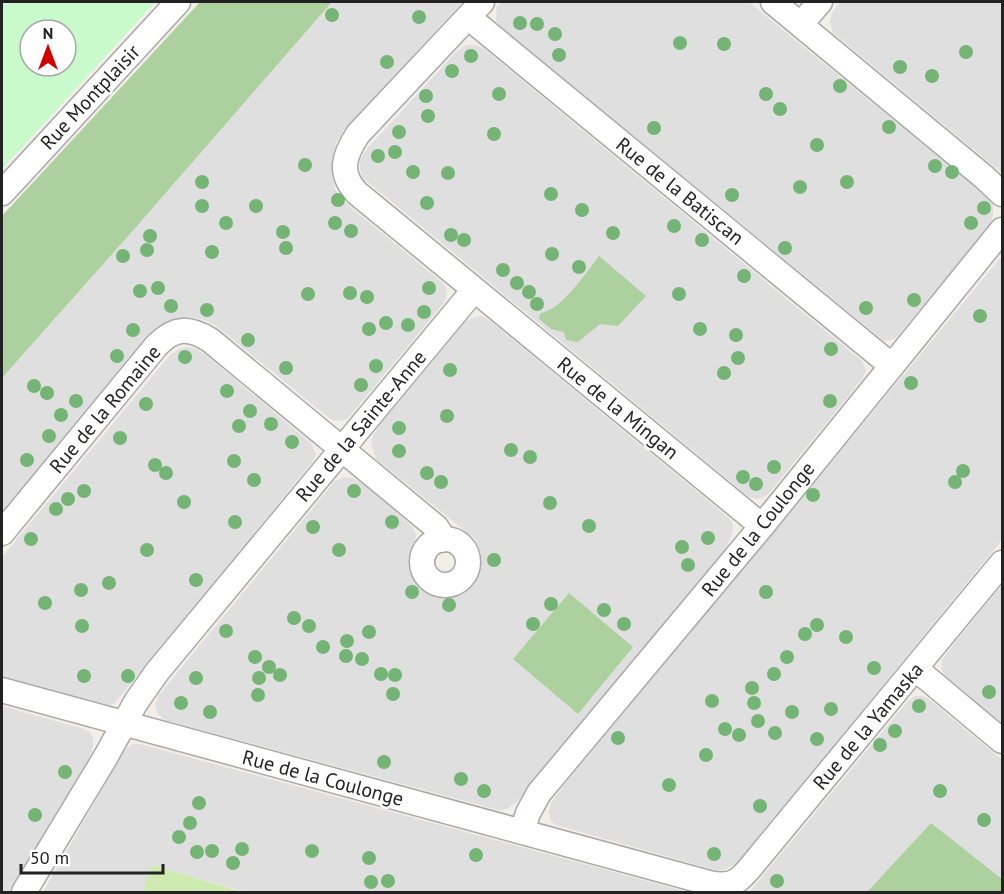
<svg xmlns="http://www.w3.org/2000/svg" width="1004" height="894" viewBox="0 0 1004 894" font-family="'PT Sans',sans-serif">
<rect width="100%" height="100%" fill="#f2efe9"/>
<path fill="#e0dfdf" d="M 332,2 L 462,2 L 344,130 L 336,142 L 332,159 L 332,174 L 335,189 L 341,199 L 445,285 L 447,294 L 444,303 L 353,412 L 347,419 L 340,421 L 332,420 L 318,409 L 215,325 L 203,319 L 187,317 L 170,321 L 155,328 L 2,512 L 2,378 L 130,234 Z
M 501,2 L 749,2 L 987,197 L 993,204 L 993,214 L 991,224 L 896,338 L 889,341 L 883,340 L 504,30 L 496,21 L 496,14 L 497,6 Z
M 840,2 L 1002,2 L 1002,173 L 833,33 L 830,22 L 832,12 Z
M 466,45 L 475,45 L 483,48 L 862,361 L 866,370 L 863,378 L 775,486 L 766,496 L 757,499 L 749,497 L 363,178 L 360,169 L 360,160 L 365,151 L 456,52 Z
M 1002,256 L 1002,540 L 737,863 L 731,867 L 723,870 L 715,870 L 556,825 L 551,821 L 549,812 L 550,804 L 564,785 Z
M 482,316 L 489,320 L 729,518 L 733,524 L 733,530 L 727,547 L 517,802 L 507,809 L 499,810 L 165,720 L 158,714 L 155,705 L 158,696 L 335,481 L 344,477 L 352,478 L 364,483 L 412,526 L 416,534 L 415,542 L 412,554 L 411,569 L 416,581 L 425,592 L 443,598 L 462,595 L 475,584 L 481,567 L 481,552 L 475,539 L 376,459 L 371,444 L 372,438 L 379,426 L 466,321 L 475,317 Z
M 187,347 L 196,349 L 206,355 L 311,443 L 316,454 L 313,461 L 114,704 L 109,705 L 2,676 L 2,557 L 170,355 L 179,349 Z
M 1002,585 L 1002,723 L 945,676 L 941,668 L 942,660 L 948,651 Z
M 915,696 L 923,696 L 929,699 L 1002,760 L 1002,879 L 931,824 L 867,892 L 746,892 L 751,890 L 761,878 L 908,701 Z
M 2,706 L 84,729 L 90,732 L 93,739 L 93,748 L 89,758 L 9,892 L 2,892 Z
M 132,744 L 140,744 L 688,892 L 245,892 L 152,865 L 143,892 L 43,892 L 125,750 Z"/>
<path fill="#cdebb0" d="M 152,865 L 236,890 L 245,892 L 143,892 Z"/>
<path fill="#add19e" d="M 200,2 L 332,2 L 130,234 L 2,378 L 2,216 Z
M 599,256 L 646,296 L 618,326 L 600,324 L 578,342 L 566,340 L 564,332 L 551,329 L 539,319 L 540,314 C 545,311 553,309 557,305 C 573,292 586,273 599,256 Z
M 569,593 L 633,647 L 578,714 L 513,659 Z
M 931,823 L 1002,879 L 1002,892 L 867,892 Z"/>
<path fill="#c8facc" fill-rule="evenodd" d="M 2,2 L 155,2 L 2,169 ZM 30,30 L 66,30 L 66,66 L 30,66 Z"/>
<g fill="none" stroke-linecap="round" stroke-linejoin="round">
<g stroke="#a9a9a9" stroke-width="27">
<path id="minor" d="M 482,2 L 358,134 C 344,155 338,173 357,193 L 762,526
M 773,2 L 984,177 L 1002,194
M 468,17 L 892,366
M 801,24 L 820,2
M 2,193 L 178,2
M 2,533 L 157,345 C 175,327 189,327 210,340 L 436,527 L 440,533 L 441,540
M422 562a23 23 0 1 1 46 0a23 23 0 1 1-46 0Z
M 916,669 L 1002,741
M 2,690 L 713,884 C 735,887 741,879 754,863 L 1002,563
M 522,832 L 528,813 L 539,793 L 762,526 L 1002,230
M 24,892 L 105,758 L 136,702 L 157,672 L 474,290"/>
</g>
<use href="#minor" stroke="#fff" stroke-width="24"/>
</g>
<g fill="#74b475">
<circle cx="332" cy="15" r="7"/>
<circle cx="419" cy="17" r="7"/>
<circle cx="520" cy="23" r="7"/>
<circle cx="537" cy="24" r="7"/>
<circle cx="555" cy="34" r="7"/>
<circle cx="680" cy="43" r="7"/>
<circle cx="724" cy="44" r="7"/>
<circle cx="966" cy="52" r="7"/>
<circle cx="559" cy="55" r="7"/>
<circle cx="471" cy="56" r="7"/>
<circle cx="387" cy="62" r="7"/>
<circle cx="900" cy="67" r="7"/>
<circle cx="452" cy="71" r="7"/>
<circle cx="932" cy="76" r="7"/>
<circle cx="840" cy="86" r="7"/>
<circle cx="499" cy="94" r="7"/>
<circle cx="766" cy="94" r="7"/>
<circle cx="426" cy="96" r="7"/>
<circle cx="780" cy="109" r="7"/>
<circle cx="428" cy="116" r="7"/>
<circle cx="889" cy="127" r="7"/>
<circle cx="654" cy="128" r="7"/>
<circle cx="399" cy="132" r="7"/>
<circle cx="494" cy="134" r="7"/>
<circle cx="817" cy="145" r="7"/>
<circle cx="395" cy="152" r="7"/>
<circle cx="378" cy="156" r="7"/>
<circle cx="305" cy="165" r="7"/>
<circle cx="935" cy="166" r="7"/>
<circle cx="413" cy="172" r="7"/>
<circle cx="952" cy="172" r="7"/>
<circle cx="448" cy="173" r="7"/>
<circle cx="202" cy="182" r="7"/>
<circle cx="847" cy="182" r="7"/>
<circle cx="800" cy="187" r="7"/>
<circle cx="551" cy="194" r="7"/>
<circle cx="732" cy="195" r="7"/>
<circle cx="338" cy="200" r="7"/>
<circle cx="427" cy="203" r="7"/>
<circle cx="202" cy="206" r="7"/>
<circle cx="256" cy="206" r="7"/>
<circle cx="984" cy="208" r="7"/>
<circle cx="582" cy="210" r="7"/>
<circle cx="226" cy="223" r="7"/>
<circle cx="335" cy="223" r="7"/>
<circle cx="971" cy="223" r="7"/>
<circle cx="674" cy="226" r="7"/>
<circle cx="351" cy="231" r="7"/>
<circle cx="283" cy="232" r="7"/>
<circle cx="613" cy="233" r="7"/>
<circle cx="451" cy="235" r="7"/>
<circle cx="150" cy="236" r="7"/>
<circle cx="464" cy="240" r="7"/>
<circle cx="702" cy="240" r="7"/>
<circle cx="286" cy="248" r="7"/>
<circle cx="785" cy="248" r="7"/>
<circle cx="147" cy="250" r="7"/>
<circle cx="212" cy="252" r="7"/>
<circle cx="552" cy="254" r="7"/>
<circle cx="123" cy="256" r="7"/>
<circle cx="579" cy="267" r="7"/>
<circle cx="503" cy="270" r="7"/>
<circle cx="744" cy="276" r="7"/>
<circle cx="517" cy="283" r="7"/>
<circle cx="158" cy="288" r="7"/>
<circle cx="429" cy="288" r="7"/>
<circle cx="140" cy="291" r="7"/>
<circle cx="529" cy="292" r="7"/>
<circle cx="350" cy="293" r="7"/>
<circle cx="308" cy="294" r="7"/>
<circle cx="679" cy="294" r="7"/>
<circle cx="367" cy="297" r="7"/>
<circle cx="914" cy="300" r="7"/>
<circle cx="537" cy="304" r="7"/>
<circle cx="171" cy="306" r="7"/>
<circle cx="866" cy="308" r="7"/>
<circle cx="207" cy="310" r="7"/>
<circle cx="424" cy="312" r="7"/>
<circle cx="980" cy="316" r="7"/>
<circle cx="386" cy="323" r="7"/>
<circle cx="408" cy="325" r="7"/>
<circle cx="369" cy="329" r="7"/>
<circle cx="700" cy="329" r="7"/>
<circle cx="133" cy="330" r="7"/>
<circle cx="736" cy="335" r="7"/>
<circle cx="248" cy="340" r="7"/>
<circle cx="831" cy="349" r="7"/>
<circle cx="117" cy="356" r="7"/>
<circle cx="185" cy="357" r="7"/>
<circle cx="738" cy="358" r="7"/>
<circle cx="376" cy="366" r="7"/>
<circle cx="286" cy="368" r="7"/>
<circle cx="450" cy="370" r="7"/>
<circle cx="724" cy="373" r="7"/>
<circle cx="911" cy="383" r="7"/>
<circle cx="361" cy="385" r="7"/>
<circle cx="34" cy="386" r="7"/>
<circle cx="227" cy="391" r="7"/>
<circle cx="47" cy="393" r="7"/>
<circle cx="76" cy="401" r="7"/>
<circle cx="830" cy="401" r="7"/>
<circle cx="146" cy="404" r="7"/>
<circle cx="250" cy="411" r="7"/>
<circle cx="61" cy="415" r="7"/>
<circle cx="447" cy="416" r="7"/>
<circle cx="271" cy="424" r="7"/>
<circle cx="239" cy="426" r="7"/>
<circle cx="399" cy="428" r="7"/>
<circle cx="49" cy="436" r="7"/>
<circle cx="120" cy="438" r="7"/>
<circle cx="292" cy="442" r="7"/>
<circle cx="511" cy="450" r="7"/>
<circle cx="399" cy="451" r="7"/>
<circle cx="530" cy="457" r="7"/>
<circle cx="27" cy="460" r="7"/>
<circle cx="234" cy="461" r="7"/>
<circle cx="155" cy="465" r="7"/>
<circle cx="774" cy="467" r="7"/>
<circle cx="963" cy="471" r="7"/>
<circle cx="166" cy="473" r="7"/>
<circle cx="427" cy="473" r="7"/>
<circle cx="743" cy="477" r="7"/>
<circle cx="254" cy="480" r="7"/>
<circle cx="441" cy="482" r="7"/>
<circle cx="955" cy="482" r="7"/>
<circle cx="756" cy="484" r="7"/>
<circle cx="84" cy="491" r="7"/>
<circle cx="354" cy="491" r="7"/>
<circle cx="813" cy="495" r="7"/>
<circle cx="68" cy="499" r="7"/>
<circle cx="184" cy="502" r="7"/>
<circle cx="550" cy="503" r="7"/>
<circle cx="56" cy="509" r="7"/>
<circle cx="235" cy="522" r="7"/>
<circle cx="392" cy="522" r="7"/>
<circle cx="589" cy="526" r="7"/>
<circle cx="313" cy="527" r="7"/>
<circle cx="708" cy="538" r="7"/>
<circle cx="31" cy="539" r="7"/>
<circle cx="682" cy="547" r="7"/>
<circle cx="147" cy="550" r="7"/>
<circle cx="339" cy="550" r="7"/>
<circle cx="494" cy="560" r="7"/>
<circle cx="688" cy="565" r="7"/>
<circle cx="196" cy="580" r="7"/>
<circle cx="109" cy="583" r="7"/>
<circle cx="81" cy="590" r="7"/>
<circle cx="412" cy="592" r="7"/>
<circle cx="766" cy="592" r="7"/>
<circle cx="45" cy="603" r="7"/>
<circle cx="551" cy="604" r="7"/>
<circle cx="449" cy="605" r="7"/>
<circle cx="604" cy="610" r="7"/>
<circle cx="294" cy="618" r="7"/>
<circle cx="533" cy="624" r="7"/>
<circle cx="624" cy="624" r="7"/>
<circle cx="817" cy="625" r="7"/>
<circle cx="82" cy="626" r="7"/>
<circle cx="309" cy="626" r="7"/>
<circle cx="226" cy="631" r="7"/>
<circle cx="369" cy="632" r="7"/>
<circle cx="805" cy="634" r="7"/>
<circle cx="846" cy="637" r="7"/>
<circle cx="347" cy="641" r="7"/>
<circle cx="323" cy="647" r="7"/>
<circle cx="346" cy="656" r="7"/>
<circle cx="255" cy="657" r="7"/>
<circle cx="787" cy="657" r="7"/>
<circle cx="362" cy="659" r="7"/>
<circle cx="269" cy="667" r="7"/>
<circle cx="874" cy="668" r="7"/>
<circle cx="381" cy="674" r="7"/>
<circle cx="774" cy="674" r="7"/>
<circle cx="280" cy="675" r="7"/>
<circle cx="395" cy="675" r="7"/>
<circle cx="84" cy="676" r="7"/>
<circle cx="128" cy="676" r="7"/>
<circle cx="196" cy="678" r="7"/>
<circle cx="259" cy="678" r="7"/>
<circle cx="752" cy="688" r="7"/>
<circle cx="989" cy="692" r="7"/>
<circle cx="393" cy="694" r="7"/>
<circle cx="258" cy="695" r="7"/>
<circle cx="712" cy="701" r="7"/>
<circle cx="181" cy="703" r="7"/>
<circle cx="754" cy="703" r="7"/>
<circle cx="919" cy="706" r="7"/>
<circle cx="831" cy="709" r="7"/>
<circle cx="210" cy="712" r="7"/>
<circle cx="792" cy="712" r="7"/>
<circle cx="758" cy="721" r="7"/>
<circle cx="725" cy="729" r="7"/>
<circle cx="895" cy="731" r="7"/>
<circle cx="775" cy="733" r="7"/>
<circle cx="739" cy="735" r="7"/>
<circle cx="618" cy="738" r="7"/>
<circle cx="817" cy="739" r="7"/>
<circle cx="880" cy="745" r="7"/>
<circle cx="706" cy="755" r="7"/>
<circle cx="384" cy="762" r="7"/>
<circle cx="65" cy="772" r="7"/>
<circle cx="461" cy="779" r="7"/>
<circle cx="669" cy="785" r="7"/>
<circle cx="484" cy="791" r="7"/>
<circle cx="940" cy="791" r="7"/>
<circle cx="199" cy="803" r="7"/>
<circle cx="760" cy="806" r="7"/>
<circle cx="35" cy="815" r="7"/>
<circle cx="984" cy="820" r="7"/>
<circle cx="190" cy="823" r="7"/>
<circle cx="179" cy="837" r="7"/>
<circle cx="242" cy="849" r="7"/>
<circle cx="212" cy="851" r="7"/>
<circle cx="312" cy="851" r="7"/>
<circle cx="197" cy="852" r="7"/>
<circle cx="714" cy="854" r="7"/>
<circle cx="476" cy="855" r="7"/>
<circle cx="369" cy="858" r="7"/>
<circle cx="233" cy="863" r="7"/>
<circle cx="388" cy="881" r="7"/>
<circle cx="777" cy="881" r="7"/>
<circle cx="371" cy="882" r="7"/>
</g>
<g text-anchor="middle" stroke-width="5" stroke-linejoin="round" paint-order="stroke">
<g font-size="20" fill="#222" stroke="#fff">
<text transform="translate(90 97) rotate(-47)" y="7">Rue Montplaisir</text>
<text transform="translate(680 191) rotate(39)" y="7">Rue de la Batiscan</text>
<text transform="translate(618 408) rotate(39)" y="7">Rue de la Mingan</text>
<text transform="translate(105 409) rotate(-50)" y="7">Rue de la Romaine</text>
<text transform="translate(361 426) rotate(-50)" y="7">Rue de la Sainte-Anne</text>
<text transform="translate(758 529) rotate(-51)" y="7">Rue de la Coulonge</text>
<text transform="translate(868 726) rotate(-50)" y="7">Rue de la Yamaska</text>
<text transform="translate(323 778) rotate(15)" y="7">Rue de la Coulonge</text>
</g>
</g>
<rect width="1004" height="894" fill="none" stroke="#222222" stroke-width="6"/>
<g transform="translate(48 48)"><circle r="28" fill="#ffffff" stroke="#a7a7a7" stroke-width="1.5"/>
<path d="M0-4.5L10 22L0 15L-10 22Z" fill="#d40000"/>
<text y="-9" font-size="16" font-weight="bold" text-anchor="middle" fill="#222222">N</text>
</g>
<path d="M21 864v9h142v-9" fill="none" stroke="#222222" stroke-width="3"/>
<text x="30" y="864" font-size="18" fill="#222222" stroke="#ffffff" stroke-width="4.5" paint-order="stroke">50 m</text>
</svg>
